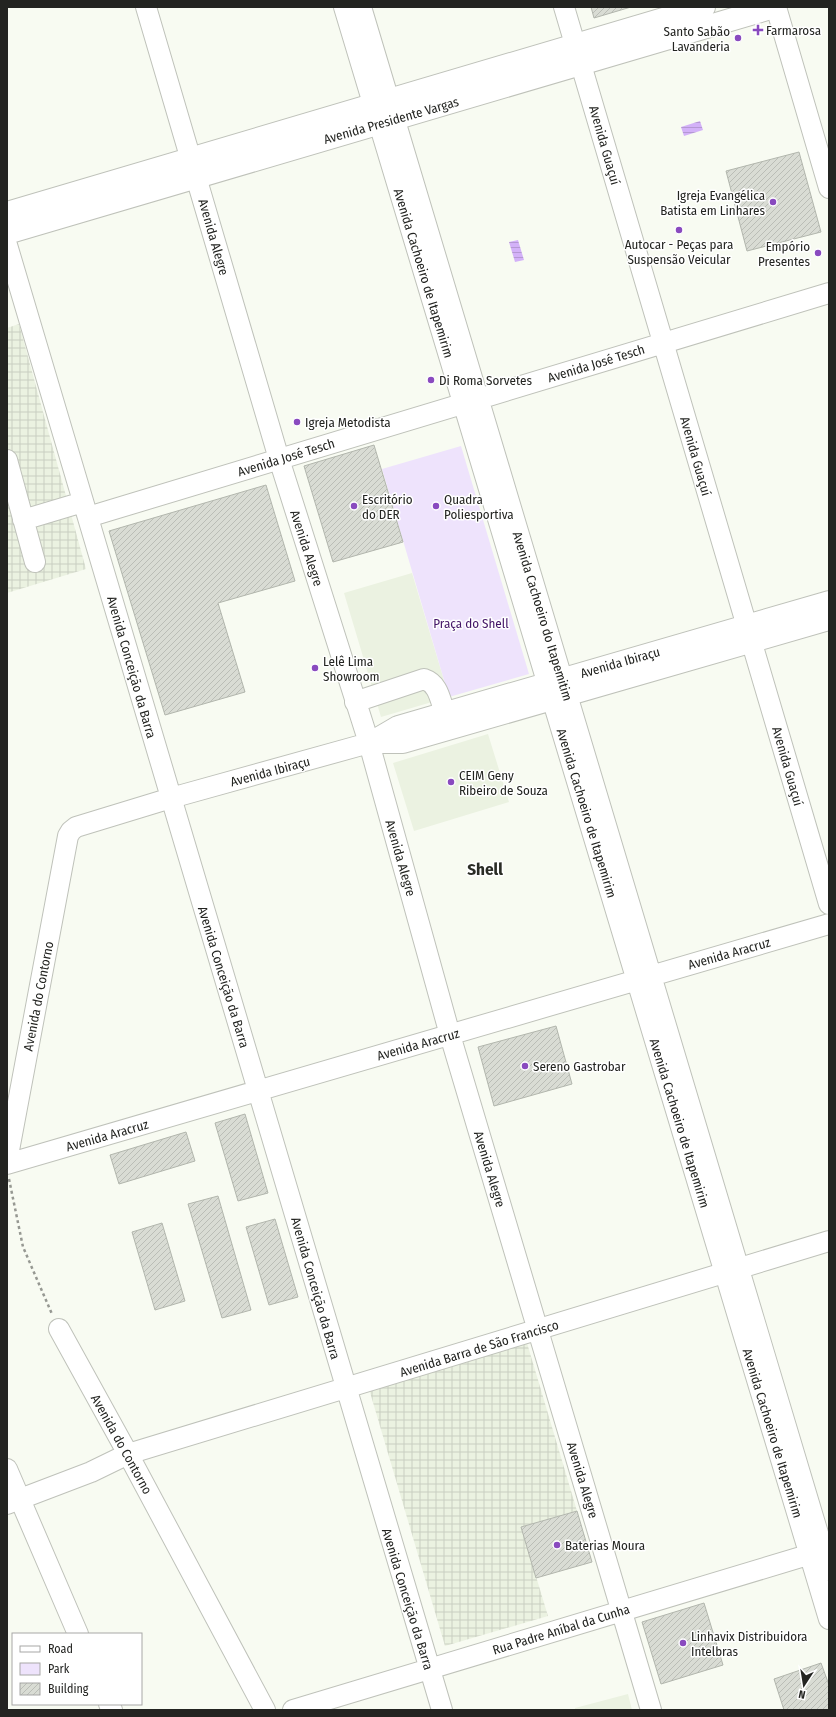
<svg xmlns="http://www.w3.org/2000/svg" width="836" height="1717" viewBox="0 0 836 1717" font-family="'Fira Sans Condensed',sans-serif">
<defs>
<pattern id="industrial-grid" width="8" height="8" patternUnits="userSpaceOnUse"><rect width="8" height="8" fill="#ebf2e1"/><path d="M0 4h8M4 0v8" fill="none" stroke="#c9cfc1"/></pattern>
<pattern id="water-rules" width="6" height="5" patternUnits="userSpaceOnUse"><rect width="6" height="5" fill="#d3b1f8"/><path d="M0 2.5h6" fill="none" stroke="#b598d4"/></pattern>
<pattern id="building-hatch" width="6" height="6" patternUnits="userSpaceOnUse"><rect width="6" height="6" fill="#d9dcd4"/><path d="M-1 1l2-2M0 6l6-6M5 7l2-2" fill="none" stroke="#babdb6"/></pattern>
</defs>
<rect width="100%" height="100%" fill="#f8fbf2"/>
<path fill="#ebf2e1" d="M 412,573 L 449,697 L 381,717 L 344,593 Z
M 488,734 L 509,802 L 414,831 L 393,763 Z
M 628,1694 L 632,1710 L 575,1710 L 575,1708 Z"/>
<path fill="url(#industrial-grid)" d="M 19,324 L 86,569 L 7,593 L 7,328 Z
M 527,1343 L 577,1511 L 521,1527 L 548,1616 L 445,1646 L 369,1389 Z"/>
<path fill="#eee3fc" d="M 461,446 L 529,674 L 449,697 L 382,469 Z"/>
<path fill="url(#water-rules)" d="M 700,121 L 703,130 L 684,136 L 681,127 Z
M 518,240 L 524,260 L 515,262 L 509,242 Z"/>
<path fill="url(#building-hatch)" stroke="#b2b6ad" d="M 591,7 L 631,7 L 594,18 Z
M 799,152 L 821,232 L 747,251 L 726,171 Z
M 374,445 L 403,542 L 333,562 L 304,466 Z
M 266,485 L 295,581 L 218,603 L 245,692 L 165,715 L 109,531 Z
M 556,1026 L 572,1084 L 494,1106 L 478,1047 Z
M 245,1114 L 268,1193 L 238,1201 L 215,1123 Z
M 186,1132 L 195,1161 L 119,1184 L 110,1155 Z
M 218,1196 L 251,1310 L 222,1318 L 188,1204 Z
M 275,1219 L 298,1297 L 269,1305 L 246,1227 Z
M 162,1223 L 185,1301 L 155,1310 L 132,1232 Z
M 577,1511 L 592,1562 L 536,1578 L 521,1527 Z
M 704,1603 L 723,1665 L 661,1684 L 642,1622 Z
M 821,1663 L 829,1685 L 829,1710 L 784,1710 L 774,1679 Z"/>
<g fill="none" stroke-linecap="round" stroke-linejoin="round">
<g stroke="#bfc2ba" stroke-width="22">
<path id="minor" d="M 146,7 L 279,459 L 369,743 L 450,1035 L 651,1710
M 344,7 L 829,1619
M 361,7 L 829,1570
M 564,7 L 829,904
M 776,7 L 829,188
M 7,245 L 442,1710
M 7,460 L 35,562
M 88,517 L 829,293
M 23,520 L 83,502
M 355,702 L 424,679 C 439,684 440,700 445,713
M 371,743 L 403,743 L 829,620
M 7,1161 L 68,836 L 71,831 L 76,827 L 171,798 L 369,743 L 398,726 L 829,601
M 7,1164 L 829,924
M 59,1329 L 128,1454 L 265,1710
M 7,1469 L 78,1634
M 7,1504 L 91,1472 L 128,1454 L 829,1241
M 109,1704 L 112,1710
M 293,1710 L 821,1551"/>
</g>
<g stroke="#bfc2ba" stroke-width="24">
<path id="major" d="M 7,213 L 704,7
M 7,233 L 774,7"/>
</g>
<path stroke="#969892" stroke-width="2.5" stroke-dasharray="3 3" stroke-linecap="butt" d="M 9,1179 L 23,1247 L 52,1314"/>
<use href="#minor" stroke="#fff" stroke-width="20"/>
<use href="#major" stroke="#fff" stroke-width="22"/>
</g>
<g fill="#894abf" stroke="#fff" stroke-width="1.5">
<path d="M756 24h4v4h4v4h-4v4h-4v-4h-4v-4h4z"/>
<circle cx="738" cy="38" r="4"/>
<circle cx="773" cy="202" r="4"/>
<circle cx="679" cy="230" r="4"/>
<circle cx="818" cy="253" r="4"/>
<circle cx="431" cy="380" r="4"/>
<circle cx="297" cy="422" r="4"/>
<circle cx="354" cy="506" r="4"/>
<circle cx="436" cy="506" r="4"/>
<circle cx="315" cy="668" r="4"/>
<circle cx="451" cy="782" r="4"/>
<circle cx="525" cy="1066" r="4"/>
<circle cx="557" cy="1545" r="4"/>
<circle cx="683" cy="1643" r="4"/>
</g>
<g text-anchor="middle" stroke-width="3" stroke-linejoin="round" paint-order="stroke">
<g font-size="13" fill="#232421" stroke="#fff" text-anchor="start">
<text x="766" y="35">Farmarosa</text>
<text x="730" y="36" text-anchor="end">Santo Sabão<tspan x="730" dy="15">Lavanderia</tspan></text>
<text x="765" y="200" text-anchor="end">Igreja Evangélica<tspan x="765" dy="15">Batista em Linhares</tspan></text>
<text x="679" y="249" text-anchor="middle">Autocar - Peças para<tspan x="679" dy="15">Suspensão Veicular</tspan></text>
<text x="810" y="251" text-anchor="end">Empório<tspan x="810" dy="15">Presentes</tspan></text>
<text x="439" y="385">Di Roma Sorvetes</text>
<text x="305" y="427">Igreja Metodista</text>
<text x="362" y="504">Escritório<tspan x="362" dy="15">do DER</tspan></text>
<text x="444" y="504">Quadra<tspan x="444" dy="15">Poliesportiva</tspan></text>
<text x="323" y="666">Lelê Lima<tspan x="323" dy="15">Showroom</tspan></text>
<text x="459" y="780">CEIM Geny<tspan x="459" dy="15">Ribeiro de Souza</tspan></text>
<text x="533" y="1071">Sereno Gastrobar</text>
<text x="565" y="1550">Baterias Moura</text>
<text x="691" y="1641">Linhavix Distribuidora<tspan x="691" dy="15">Intelbras</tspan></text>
</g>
<g font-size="13" fill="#232421" stroke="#fff">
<text transform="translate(391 120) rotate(-16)" y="5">Avenida Presidente Vargas</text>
<text transform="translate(605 145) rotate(74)" y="5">Avenida Guaçuí</text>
<text transform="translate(214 237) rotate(74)" y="5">Avenida Alegre</text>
<text transform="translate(424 273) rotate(73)" y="5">Avenida Cachoeiro de Itapemirim</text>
<text transform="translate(596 363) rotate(-17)" y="5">Avenida José Tesch</text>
<text transform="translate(696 456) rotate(74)" y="5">Avenida Guaçuí</text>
<text transform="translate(286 457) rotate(-17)" y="5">Avenida José Tesch</text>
<text transform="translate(307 548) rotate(72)" y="5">Avenida Alegre</text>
<text transform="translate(543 616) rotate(73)" y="5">Avenida Cachoeiro do Itapemitim</text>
<text transform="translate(620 662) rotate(-16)" y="5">Avenida Ibiraçu</text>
<text transform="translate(132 667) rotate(74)" y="5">Avenida Conceição da Barra</text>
<text transform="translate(788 766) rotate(74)" y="5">Avenida Guaçuí</text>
<text transform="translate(270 771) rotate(-15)" y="5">Avenida Ibiraçu</text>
<text transform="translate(587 813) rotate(73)" y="5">Avenida Cachoeiro de Itapemirim</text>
<text transform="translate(401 858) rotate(74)" y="5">Avenida Alegre</text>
<text transform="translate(729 953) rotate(-16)" y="5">Avenida Aracruz</text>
<text transform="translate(224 977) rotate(73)" y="5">Avenida Conceição da Barra</text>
<text transform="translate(38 996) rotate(-79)" y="5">Avenida do Contorno</text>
<text transform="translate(418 1044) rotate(-16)" y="5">Avenida Aracruz</text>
<text transform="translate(680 1123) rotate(73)" y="5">Avenida Cachoeiro de Itapemirim</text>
<text transform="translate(107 1135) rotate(-16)" y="5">Avenida Aracruz</text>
<text transform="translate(490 1169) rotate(73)" y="5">Avenida Alegre</text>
<text transform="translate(316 1288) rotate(74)" y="5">Avenida Conceição da Barra</text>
<text transform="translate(479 1348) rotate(-17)" y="5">Avenida Barra de São Francisco</text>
<text transform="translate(773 1433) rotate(73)" y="5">Avenida Cachoeiro de Itapemirim</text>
<text transform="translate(122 1444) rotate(61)" y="5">Avenida do Contorno</text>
<text transform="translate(583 1480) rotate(73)" y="5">Avenida Alegre</text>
<text transform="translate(408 1599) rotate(73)" y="5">Avenida Conceição da Barra</text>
<text transform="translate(561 1629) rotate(-17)" y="5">Rua Padre Aníbal da Cunha</text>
</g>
<g font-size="13" fill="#441667" stroke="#fff">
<text x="471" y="628">Praça do Shell</text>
</g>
<g font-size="17" font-weight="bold" fill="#2a2c25" stroke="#fff">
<text x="485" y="875">Shell</text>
</g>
</g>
<rect width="836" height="1717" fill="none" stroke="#232421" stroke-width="16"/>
<rect x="12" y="1633" width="130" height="72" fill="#ffffff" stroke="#a7a7a6"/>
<rect x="20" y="1646" width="20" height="6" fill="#ffffff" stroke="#a7a7a6"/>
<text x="48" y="1653" font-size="12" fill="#232421">Road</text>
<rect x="20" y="1663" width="20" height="12" fill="#eee3fc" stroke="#a7a7a6"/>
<text x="48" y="1673" font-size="12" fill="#232421">Park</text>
<rect x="20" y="1683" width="20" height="12" fill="url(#building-hatch)" stroke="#a7a7a6"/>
<text x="48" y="1693" font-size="12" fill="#232421">Building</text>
<g transform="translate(804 1685) rotate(192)" stroke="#ffffff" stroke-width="3" paint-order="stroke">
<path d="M0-3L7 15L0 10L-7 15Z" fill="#232421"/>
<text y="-6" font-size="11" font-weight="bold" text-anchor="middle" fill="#232421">N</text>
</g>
</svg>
